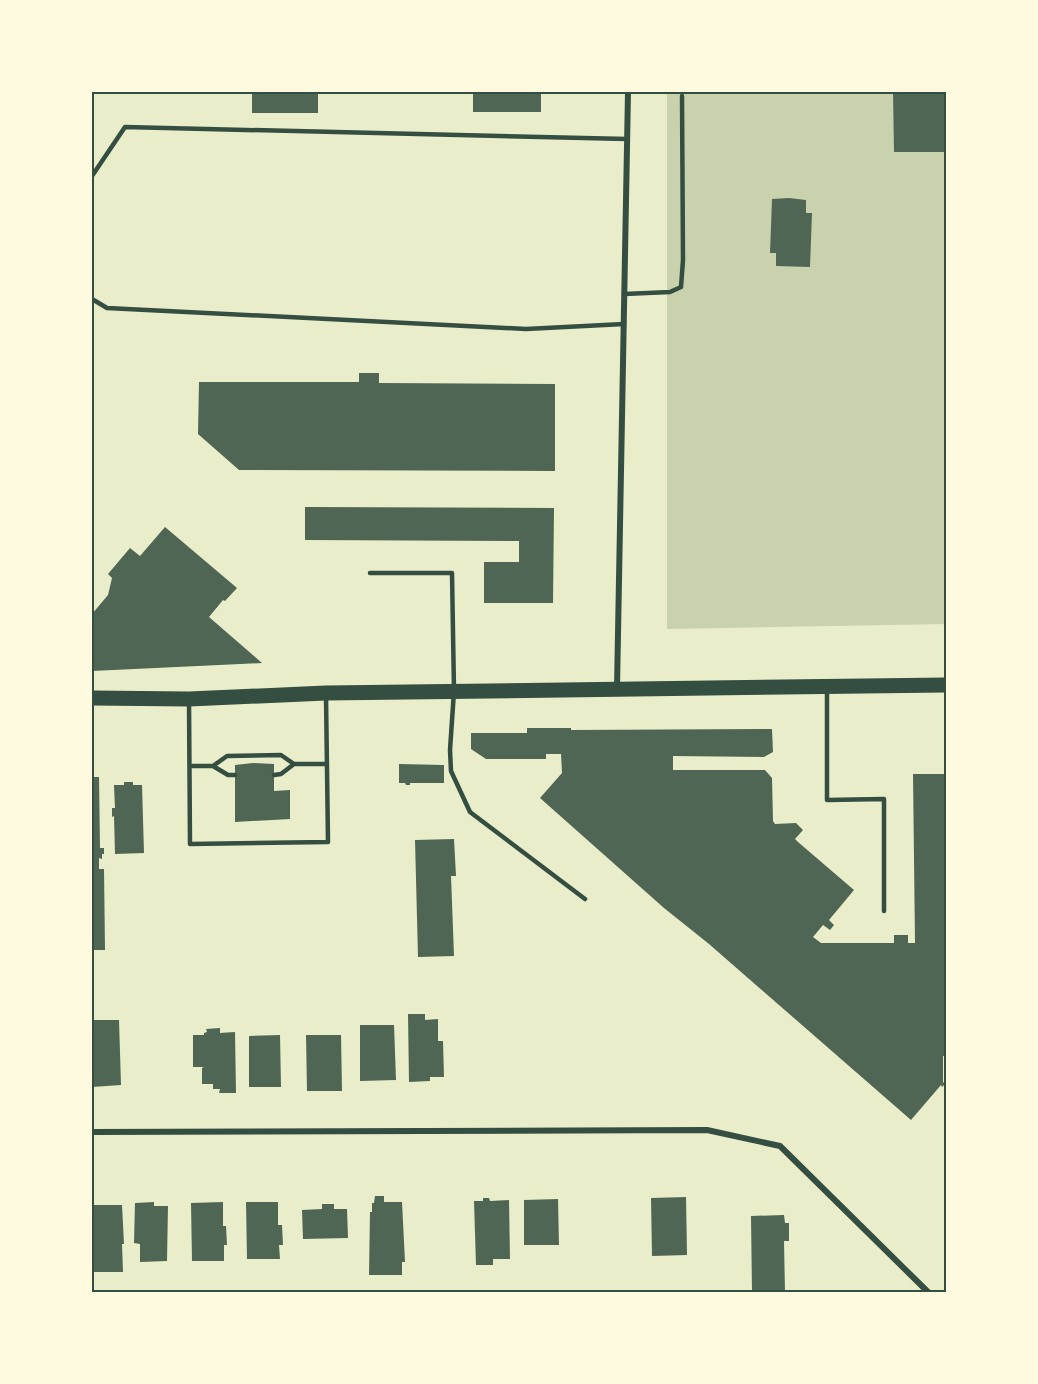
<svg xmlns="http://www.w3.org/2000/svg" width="1038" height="1384" viewBox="0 0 1038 1384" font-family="Quicksand,sans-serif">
<rect width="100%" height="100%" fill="#e9edc9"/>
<path fill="#cad2ad" d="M 667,92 L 946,92 L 946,624 L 667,629 Z"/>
<path fill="#4f6655" d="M 252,92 L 318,92 L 318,113 L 252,113 Z
M 473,92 L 541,92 L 541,112 L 473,112 Z
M 893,92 L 946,92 L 946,152 L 894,152 Z
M 789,198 L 806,200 L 806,213 L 812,213 L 810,267 L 776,266 L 776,253 L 770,253 L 772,199 Z
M 359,373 L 379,373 L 379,383 L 555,384 L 555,471 L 239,470 L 198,434 L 199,382 L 359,382 Z
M 305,507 L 554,508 L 553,603 L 484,603 L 484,562 L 519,562 L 519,541 L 305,540 Z
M 165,527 L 237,588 L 225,601 L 223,600 L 209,617 L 262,663 L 92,671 L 92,614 L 108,595 L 112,578 L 108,574 L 130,548 L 140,556 Z
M 527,728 L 571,728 L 571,730 L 772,729 L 773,752 L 764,757 L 673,756 L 673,770 L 765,770 L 772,778 L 773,821 L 775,824 L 796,823 L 803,830 L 795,839 L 798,842 L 854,890 L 829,920 L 834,925 L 830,930 L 823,925 L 813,937 L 821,943 L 894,943 L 894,935 L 908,935 L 908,943 L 915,943 L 913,774 L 946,774 L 946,1056 L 943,1056 L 943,1082 L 945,1084 L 942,1087 L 941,1085 L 911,1120 L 709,944 L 664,908 L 540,798 L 562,773 L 561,754 L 546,754 L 546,759 L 486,759 L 471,749 L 471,733 L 527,733 Z
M 253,763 L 274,764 L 274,791 L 290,790 L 290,819 L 235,822 L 235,765 Z
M 399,764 L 444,765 L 444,783 L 410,783 L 410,785 L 406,785 L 405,783 L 399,783 Z
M 92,777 L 99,777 L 100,848 L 104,848 L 104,854 L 102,854 L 102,859 L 99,858 L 99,869 L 104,869 L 105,950 L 92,950 Z
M 124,782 L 133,782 L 133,785 L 142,785 L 144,853 L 115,854 L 114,816 L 112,817 L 112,808 L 115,808 L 114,785 L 124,785 Z
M 454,839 L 456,876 L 451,876 L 454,956 L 418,957 L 415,840 Z
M 408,1014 L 425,1014 L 425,1020 L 438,1019 L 438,1041 L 443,1041 L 444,1077 L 430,1077 L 430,1081 L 409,1082 Z
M 92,1020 L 119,1020 L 121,1085 L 92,1087 Z
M 360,1025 L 394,1025 L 396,1080 L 360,1081 Z
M 220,1028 L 220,1033 L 235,1032 L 236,1093 L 219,1093 L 220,1089 L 213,1089 L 213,1084 L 202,1084 L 202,1068 L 204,1067 L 193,1067 L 193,1035 L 204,1035 L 204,1033 L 207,1032 L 206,1029 Z
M 280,1035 L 281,1087 L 249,1087 L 249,1036 Z
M 306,1035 L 341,1035 L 342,1091 L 307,1091 Z
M 375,1196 L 384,1196 L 384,1202 L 402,1202 L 405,1262 L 402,1262 L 402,1275 L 369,1275 L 370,1212 L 372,1212 L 372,1203 L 374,1203 Z
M 686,1197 L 687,1255 L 652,1256 L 651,1198 Z
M 483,1198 L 489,1198 L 490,1201 L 509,1200 L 510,1259 L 493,1259 L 493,1265 L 476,1265 L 474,1201 L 483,1201 Z
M 558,1199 L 559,1245 L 524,1245 L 524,1200 Z
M 154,1202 L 154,1206 L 168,1206 L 167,1261 L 140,1262 L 140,1244 L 134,1243 L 135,1203 Z
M 223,1202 L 223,1226 L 226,1226 L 227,1245 L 224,1245 L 224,1261 L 192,1261 L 191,1203 Z
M 246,1202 L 278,1202 L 278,1225 L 282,1225 L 283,1245 L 279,1245 L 280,1259 L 247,1259 Z
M 322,1204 L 334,1204 L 334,1209 L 347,1209 L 348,1238 L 303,1239 L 302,1210 L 322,1209 Z
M 93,1205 L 122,1205 L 124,1244 L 122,1244 L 123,1272 L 94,1272 L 92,1240 L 93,1239 Z
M 784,1215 L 785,1223 L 789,1223 L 789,1241 L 784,1241 L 785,1292 L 752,1292 L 751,1216 Z"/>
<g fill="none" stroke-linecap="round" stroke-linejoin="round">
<path stroke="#344e41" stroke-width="4.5" d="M 92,176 L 125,127 L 627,139
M 624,294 L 670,292 L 681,287 L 683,260 L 682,96
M 92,299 L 107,308 L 526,329 L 624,324
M 370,573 L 452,573 L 454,691 L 450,750 L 451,771 L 470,812 L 585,899
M 827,688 L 827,800 L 884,799 L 884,911
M 189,702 L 190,844 L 328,842 L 326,696
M 190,766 L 213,766 L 227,756 L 281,755 L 294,764 L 327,764
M 213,766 L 228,775 L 235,775
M 274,775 L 281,774 L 294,764"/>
<path stroke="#344e41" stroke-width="6" d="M 617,688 L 628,92
M 92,1132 L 707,1130 L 780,1146 L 928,1292"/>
<path stroke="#344e41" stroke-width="15" d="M 92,698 L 189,699 L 326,693 L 946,685"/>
</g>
<rect width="1038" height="1384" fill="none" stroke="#fefae0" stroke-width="186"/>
<rect x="93" y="93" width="852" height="1198" fill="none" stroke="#344e41" stroke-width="2"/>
</svg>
